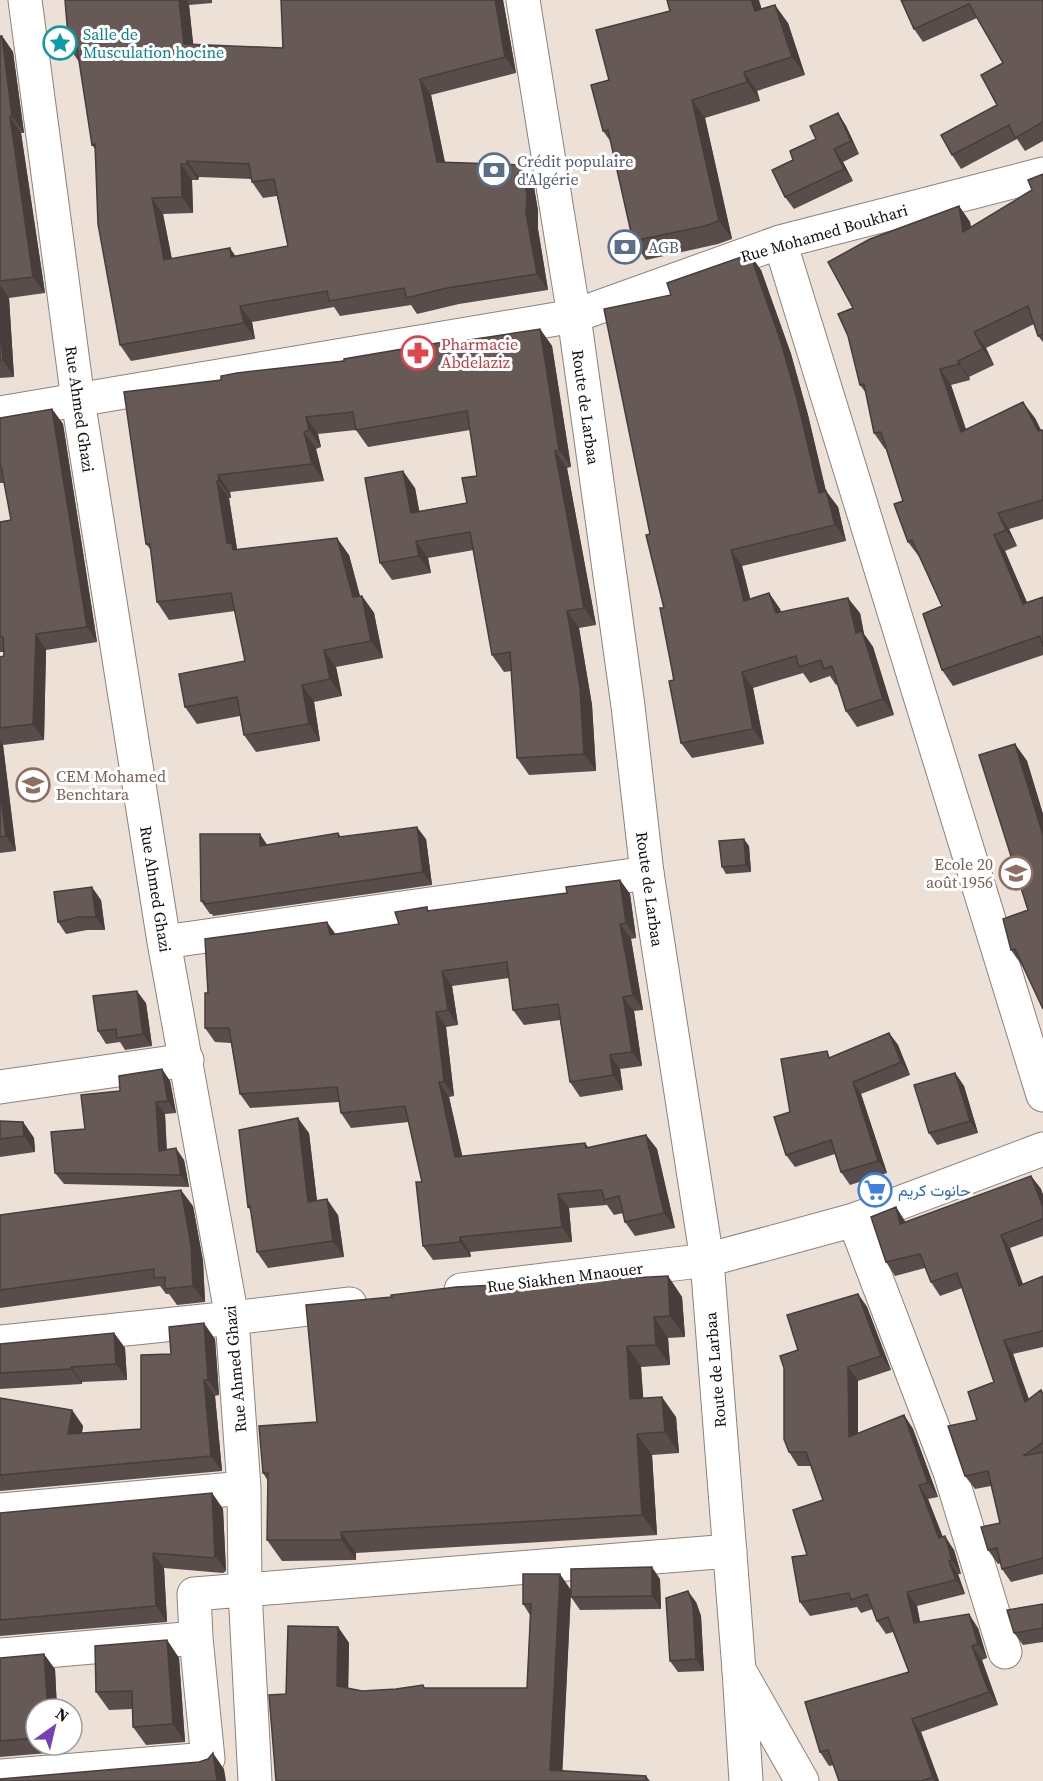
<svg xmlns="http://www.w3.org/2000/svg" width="1043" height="1781" viewBox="0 0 1043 1781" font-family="'Source Serif 4',Vazirmatn,serif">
<rect width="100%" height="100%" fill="#ece0d7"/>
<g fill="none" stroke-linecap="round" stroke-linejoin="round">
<g stroke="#8d827a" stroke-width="35">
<path id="street" d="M 25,0 L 78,400 L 164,942 L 232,1318 L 244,1488 L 245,1590 L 255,1781
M 780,242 L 1043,1095
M 0,413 L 574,316 L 780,242 L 1043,174
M 164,942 L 647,873
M 0,1087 L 187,1060
M 854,1220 L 950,1472 L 1005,1652
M 461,1290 L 707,1260 L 854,1220 L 1043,1149
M 0,1342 L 232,1318 L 350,1304
M 0,1510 L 244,1488
M 0,1655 L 196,1638
M 739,1670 L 802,1781
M 0,1776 L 208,1759 L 196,1638 L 194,1594 L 730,1551"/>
</g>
<g stroke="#8d827a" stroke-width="35">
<path id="secondary" d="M 523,0 L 574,316 L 628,706 L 647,873 L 707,1260 L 739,1670 L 746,1781"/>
</g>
<use href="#street" stroke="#fff" stroke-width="33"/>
<use href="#secondary" stroke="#fff" stroke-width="33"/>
</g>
<path fill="#584d4a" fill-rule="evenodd" d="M 65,0 L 212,0 L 212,3 L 189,5 L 193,45 L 283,48 L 281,0 L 503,0 L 516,73 L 431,95 L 445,162 L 522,165 L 533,181 L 538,211 L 538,229 L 548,290 L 459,304 L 417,314 L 411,305 L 340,316 L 334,307 L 252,322 L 255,339 L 131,361 L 120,345 L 95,149 L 92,145 L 80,63 L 69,48 ZM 199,177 L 252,179 L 252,182 L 263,198 L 277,196 L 288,246 L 235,256 L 172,259 L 163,214 L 193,213 L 192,180 L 198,180 Z
M 901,0 L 1043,0 L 1043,141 L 1025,151 L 1017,139 L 961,169 L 952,155 L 997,105 L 1003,63 L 977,18 L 923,42 L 914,29 Z
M 762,9 L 788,23 L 805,75 L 757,91 L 760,101 L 705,118 L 732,239 L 718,244 L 646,260 L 633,241 L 611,142 L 603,131 L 609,80 L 670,11 Z
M 0,36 L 2,36 L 13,52 L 24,133 L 21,133 L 45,293 L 9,298 L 14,377 L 0,378 Z
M 838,113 L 846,126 L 859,154 L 843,162 L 853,181 L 794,209 L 785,197 L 793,160 L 816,139 Z
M 1043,174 L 1043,342 L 1038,336 L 1034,324 L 986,348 L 994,365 L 969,377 L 970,380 L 951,385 L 966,429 L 1035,418 L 1041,430 L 1043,430 L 1043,519 L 1009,529 L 1017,546 L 1005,551 L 1027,602 L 1043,597 L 1043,655 L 953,686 L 942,670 L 942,606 L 920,558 L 908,542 L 903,501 L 886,449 L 885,449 L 874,433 L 866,393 L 860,385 L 853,308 L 959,206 L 970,222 L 971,227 L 1032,190 Z
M 761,270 L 791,354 L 808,415 L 826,491 L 838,507 L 846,541 L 742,566 L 750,599 L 769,593 L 780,609 L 781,612 L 860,613 L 864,634 L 873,647 L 894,715 L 857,727 L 846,711 L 837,684 L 836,685 L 830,676 L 810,683 L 803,673 L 753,688 L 764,744 L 692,758 L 681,743 L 664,608 L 671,295 Z
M 540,329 L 552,346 L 571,467 L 567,468 L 596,625 L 579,628 L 592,705 L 596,771 L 529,775 L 517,758 L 511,671 L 504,672 L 492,655 L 474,550 L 428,558 L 431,573 L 392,580 L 380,563 L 415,488 L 419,511 L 467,503 L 477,476 L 470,430 L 368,447 L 356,430 L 318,434 L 321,447 L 316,449 L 324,481 L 230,492 L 231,498 L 229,498 L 237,549 L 349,555 L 360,596 L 362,596 L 374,613 L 383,658 L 336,667 L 342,696 L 314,702 L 320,741 L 256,752 L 244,735 L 240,716 L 197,724 L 185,707 L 245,661 L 235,611 L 169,620 L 157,602 L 151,550 L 146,544 L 221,380 Z
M 52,409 L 63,424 L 97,642 L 46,650 L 44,740 L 3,745 L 16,851 L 0,853 L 0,657 L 4,656 L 4,652 L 0,652 L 0,522 L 11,520 L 4,483 L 0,483 L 0,418 Z
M 1015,744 L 1027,761 L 1043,814 L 1023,967 L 1011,950 L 1028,910 Z
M 338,833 L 341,837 L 426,839 L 432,885 L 213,916 L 212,914 L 210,914 L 201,901 L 267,845 Z
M 749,846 L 751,872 L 726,874 L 722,867 Z
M 620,880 L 630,894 L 636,938 L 631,939 L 643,1010 L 634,1011 L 642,1066 L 620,1069 L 623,1090 L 580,1097 L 570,1082 L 560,1020 L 524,1025 L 513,1010 L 509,978 L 452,986 L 458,1025 L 446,1027 L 454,1096 L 449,1097 L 462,1156 L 585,1143 L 589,1148 L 646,1135 L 657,1149 L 675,1228 L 635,1236 L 625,1222 L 623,1213 L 614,1215 L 607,1205 L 569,1208 L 572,1242 L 470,1252 L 471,1257 L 433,1260 L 423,1246 L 422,1182 L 409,1122 L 351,1128 L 341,1113 L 339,1102 L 250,1108 L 240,1094 L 231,1043 L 215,1042 L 205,1028 L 336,934 L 399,924 L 427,907 L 429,911 L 567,893 Z
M 101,900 L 105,930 L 87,930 L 66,934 L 58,922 Z
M 146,1003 L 152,1046 L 125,1050 L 120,1042 L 106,1044 L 98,1031 Z
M 889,1033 L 898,1045 L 910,1075 L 861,1094 L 887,1173 L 850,1185 L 841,1172 L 835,1154 L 795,1167 L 786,1155 L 790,1112 L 831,1057 Z
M 162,1069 L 170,1081 L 176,1113 L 165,1114 L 167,1150 L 184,1160 L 189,1187 L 64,1184 L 55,1173 L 85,1129 L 120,1091 Z
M 955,1073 L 964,1086 L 978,1133 L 937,1145 L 929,1133 Z
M 0,1121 L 23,1122 L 34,1138 L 35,1152 L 0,1157 Z
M 309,1133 L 317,1201 L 338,1215 L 344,1257 L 268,1268 L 257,1252 L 251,1211 L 248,1207 Z
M 1031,1176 L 1041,1189 L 1043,1195 L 1043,1236 L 1010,1248 L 1023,1284 L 1043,1276 L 1043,1347 L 1013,1354 L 1029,1399 L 1043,1394 L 1043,1574 L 1011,1582 L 1002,1569 L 1001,1563 L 998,1564 L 988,1550 L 1000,1523 L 991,1486 L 975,1489 L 965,1476 L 977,1420 L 994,1382 L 962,1288 L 940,1296 L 931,1282 L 925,1268 L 895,1276 L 886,1262 L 896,1207 L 905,1222 Z
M 193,1206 L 203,1261 L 205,1302 L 177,1305 L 169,1294 L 166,1294 L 160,1286 L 0,1308 L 0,1215 Z
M 668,1276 L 682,1297 L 685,1337 L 668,1338 L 670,1365 L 641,1367 L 643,1398 L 676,1417 L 679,1453 L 652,1455 L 657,1535 L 356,1553 L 356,1560 L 282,1561 L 267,1540 L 268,1481 L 263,1473 L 317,1422 Z
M 858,1294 L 867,1307 L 891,1370 L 858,1381 L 858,1433 L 904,1415 L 913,1429 L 938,1497 L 928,1499 L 943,1537 L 954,1550 L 961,1574 L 958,1574 L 965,1594 L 917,1606 L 920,1622 L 978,1628 L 987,1658 L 982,1660 L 998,1705 L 921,1732 L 939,1781 L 839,1781 L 834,1765 L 829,1766 L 820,1752 L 909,1672 L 893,1632 L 886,1634 L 877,1621 L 873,1609 L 861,1613 L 857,1607 L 810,1616 L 800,1602 L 807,1555 L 823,1500 L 811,1466 L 798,1466 L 789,1452 L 798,1350 Z
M 114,1333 L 125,1348 L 127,1380 L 82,1382 L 82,1384 L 0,1389 L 0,1344 Z
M 215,1339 L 219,1395 L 215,1396 L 222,1471 L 0,1491 L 0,1398 L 72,1410 L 83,1426 L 82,1433 L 141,1429 L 171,1354 Z
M 212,1493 L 223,1509 L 226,1571 L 223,1573 L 164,1568 L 167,1622 L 0,1636 L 0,1513 Z
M 660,1579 L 661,1609 L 580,1610 L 571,1597 L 571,1592 L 562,1771 L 646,1776 L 650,1781 L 276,1781 L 286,1694 L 338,1627 L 349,1643 L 348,1688 L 362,1691 L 396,1689 L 423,1685 L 425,1688 L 527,1688 L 530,1615 L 523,1604 L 571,1590 Z
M 696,1602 L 701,1616 L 704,1671 L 678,1672 L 670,1661 Z
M 1043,1604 L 1043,1642 L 1023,1645 L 1014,1633 Z
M 167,1640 L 179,1658 L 185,1742 L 146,1745 L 133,1727 L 133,1709 L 109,1710 L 96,1692 Z
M 0,1658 L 55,1669 L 57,1709 L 36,1709 L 36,1745 L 60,1745 L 60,1752 L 0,1757 Z"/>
<path fill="#473e3c" d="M 179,0 L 186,0 L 189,5 L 195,60 L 184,44 Z
M 495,0 L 503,0 L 516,73 L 505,57 Z
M 751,0 L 759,0 L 768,30 L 755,11 Z
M 775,5 L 788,23 L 805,75 L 792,57 Z
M 2,36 L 13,52 L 24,133 L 12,116 Z
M 744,72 L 757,91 L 760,101 L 747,82 Z
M 420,79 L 431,95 L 448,178 L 437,162 Z
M 692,100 L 705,118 L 732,239 L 719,221 Z
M 838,113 L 846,126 L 859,154 L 851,141 Z
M 10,117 L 21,133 L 45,293 L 33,277 Z
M 834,149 L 843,162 L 853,181 L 844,169 Z
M 187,161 L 199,177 L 198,180 L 187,164 Z
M 181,164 L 192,180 L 193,213 L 182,197 Z
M 522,165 L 533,181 L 538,211 L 538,229 L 548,290 L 537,274 L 526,213 Z
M 152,198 L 163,214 L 175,276 L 164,260 Z
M 959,206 L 970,222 L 974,248 L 963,232 Z
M 230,248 L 241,264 L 231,257 Z
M 750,254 L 761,270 L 791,354 L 808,415 L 830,509 L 819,493 Z
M 0,285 L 9,298 L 14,377 L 3,360 L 0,319 Z
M 240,306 L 252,322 L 255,339 L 244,323 Z
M 540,329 L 552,346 L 571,467 L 559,450 Z
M 974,332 L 986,348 L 994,365 L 983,349 Z
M 958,361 L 969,377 L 970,380 L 959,364 Z
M 940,369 L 951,385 L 972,448 L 961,432 Z
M 1023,402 L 1035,418 L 1043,435 L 1038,431 Z
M 52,409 L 63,424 L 97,642 L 87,627 Z
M 306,417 L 318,434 L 321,447 L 309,430 Z
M 304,432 L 316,449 L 324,481 L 312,464 Z
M 555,451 L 567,468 L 596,625 L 584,608 Z
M 403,471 L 415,488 L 423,530 L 411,513 Z
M 218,475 L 230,492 L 231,498 L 219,481 Z
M 217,481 L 229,498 L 237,549 L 244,560 L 227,543 Z
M 826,491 L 838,507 L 846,541 L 835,525 Z
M 998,513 L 1009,529 L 1017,546 L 1006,530 Z
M 994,535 L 1005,551 L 1034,620 L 1023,604 Z
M 337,538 L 349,555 L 365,615 L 353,597 Z
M 416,541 L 428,558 L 431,573 L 419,556 Z
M 731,550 L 742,566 L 755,617 L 744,601 Z
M 769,593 L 780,609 L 787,629 L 776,613 Z
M 362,596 L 374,613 L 383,658 L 371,641 Z
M 848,598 L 860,613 L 864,634 L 873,647 L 894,715 L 883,699 L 856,633 Z
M 567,611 L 579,628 L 592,705 L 596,771 L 584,754 Z
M 36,634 L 46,650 L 44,740 L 33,724 Z
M 324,650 L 336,667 L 342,696 L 330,679 Z
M 742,672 L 753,688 L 764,744 L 753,729 Z
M 302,685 L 314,702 L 320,741 L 309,724 Z
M 0,740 L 3,745 L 16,851 L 6,836 L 0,791 Z
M 1015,744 L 1027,761 L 1043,814 L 1043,835 Z
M 417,827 L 426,839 L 432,885 L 423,872 Z
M 260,834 L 268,846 L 260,846 Z
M 744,839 L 749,846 L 751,872 L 746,865 Z
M 620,880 L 630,894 L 636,938 L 626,923 Z
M 92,887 L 101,900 L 105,930 L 96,917 Z
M 327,922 L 337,936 L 330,935 Z
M 620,924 L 631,939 L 643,1010 L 633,995 Z
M 442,971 L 452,986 L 458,1025 L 448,1010 Z
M 137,991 L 146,1003 L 152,1046 L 143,1034 Z
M 623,997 L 634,1011 L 642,1066 L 632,1052 Z
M 436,1012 L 446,1027 L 454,1096 L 444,1082 Z
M 889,1033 L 898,1045 L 910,1075 L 901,1062 Z
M 610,1055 L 620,1069 L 623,1090 L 613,1075 Z
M 162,1069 L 170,1081 L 176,1113 L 168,1101 Z
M 955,1073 L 964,1086 L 978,1133 L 970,1121 Z
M 439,1082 L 449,1097 L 466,1172 L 455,1157 Z
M 853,1082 L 861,1094 L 887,1173 L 878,1161 Z
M 156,1102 L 165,1114 L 167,1163 L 159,1151 Z
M 298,1118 L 309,1133 L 319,1218 L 308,1202 Z
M 23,1122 L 34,1138 L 35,1152 L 24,1136 Z
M 646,1135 L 657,1149 L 675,1228 L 664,1213 Z
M 176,1148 L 184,1160 L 189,1187 L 181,1175 Z
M 1031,1176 L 1041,1189 L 1043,1195 L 1043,1207 Z
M 181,1190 L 193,1206 L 203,1261 L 205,1302 L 193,1286 Z
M 558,1194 L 569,1208 L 572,1242 L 562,1227 Z
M 327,1199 L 338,1215 L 344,1257 L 333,1241 Z
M 896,1207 L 905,1221 L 909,1238 L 900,1224 Z
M 1001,1235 L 1010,1248 L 1028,1299 L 1019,1286 Z
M 460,1237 L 470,1252 L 471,1257 L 460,1242 Z
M 668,1276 L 682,1297 L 685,1337 L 670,1316 Z
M 858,1294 L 867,1307 L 891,1370 L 881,1356 Z
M 654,1317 L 668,1338 L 670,1365 L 656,1345 Z
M 204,1323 L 215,1339 L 219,1395 L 208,1380 Z
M 114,1333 L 125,1348 L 127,1380 L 116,1364 Z
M 1004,1340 L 1013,1354 L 1034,1416 L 1025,1402 Z
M 627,1346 L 641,1367 L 645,1420 L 630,1399 Z
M 71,1367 L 82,1382 L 82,1384 L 71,1369 Z
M 848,1367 L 858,1381 L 858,1451 L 849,1437 Z
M 204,1380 L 215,1396 L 222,1471 L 211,1456 Z
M 662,1397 L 676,1417 L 679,1453 L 665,1432 Z
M 72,1410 L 83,1426 L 79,1450 L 68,1434 Z
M 904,1415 L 913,1429 L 938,1497 L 928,1483 Z
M 637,1434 L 652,1455 L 657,1535 L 642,1515 Z
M 919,1485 L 928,1499 L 948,1551 L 939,1538 Z
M 212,1493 L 223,1509 L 226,1571 L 215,1556 Z
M 341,1532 L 356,1553 L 356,1560 L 342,1540 Z
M 945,1536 L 954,1550 L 961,1574 L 952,1560 Z
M 153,1553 L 164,1568 L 167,1622 L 156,1606 Z
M 949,1561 L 958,1574 L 965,1594 L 956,1580 Z
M 652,1567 L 660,1579 L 661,1609 L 652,1596 Z
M 560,1574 L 571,1590 L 562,1781 L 550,1770 Z
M 688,1591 L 696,1602 L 701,1616 L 704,1671 L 696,1659 Z
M 907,1592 L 917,1606 L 923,1637 L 914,1623 Z
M 969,1614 L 978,1628 L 987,1658 L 978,1644 Z
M 338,1627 L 349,1643 L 348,1702 L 337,1686 Z
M 167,1640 L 179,1658 L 185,1742 L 173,1724 Z
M 972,1646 L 982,1660 L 998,1705 L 989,1692 Z
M 44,1654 L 55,1669 L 57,1709 L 48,1709 Z
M 912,1719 L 921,1732 L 939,1781 L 935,1781 L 933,1777 Z
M 55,1745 L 60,1745 L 60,1752 Z
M 213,1753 L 224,1769 L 226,1781 L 217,1781 Z"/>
<path fill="#665956" stroke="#473e3c" stroke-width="1.5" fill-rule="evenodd" d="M 65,0 L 179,0 L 184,44 L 283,48 L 281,0 L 495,0 L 505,57 L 420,79 L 437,162 L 522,165 L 527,195 L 526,213 L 537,274 L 447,288 L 406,298 L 404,288 L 329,301 L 327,291 L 240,306 L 244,323 L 120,345 L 98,224 L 95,144 L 92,145 L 77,48 L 69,48 ZM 187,161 L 249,164 L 252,182 L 274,179 L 288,246 L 231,257 L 230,248 L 164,260 L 152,198 L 182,197 L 181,164 L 187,164 Z
M 667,0 L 751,0 L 755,11 L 775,5 L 792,57 L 744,72 L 747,82 L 692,100 L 719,221 L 705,226 L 633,241 L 608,130 L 603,131 L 591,85 L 609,80 L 596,30 L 670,11 Z
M 901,0 L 1043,0 L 1043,122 L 1015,138 L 1009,125 L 952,155 L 941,135 L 997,105 L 981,75 L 1003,63 L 969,4 L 914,29 Z
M 0,36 L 2,36 L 12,116 L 10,117 L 33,277 L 0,281 Z
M 838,113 L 851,141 L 834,149 L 844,169 L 785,197 L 772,170 L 793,160 L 790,151 L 816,139 L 810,126 Z
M 1043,174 L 1043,334 L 1038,336 L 1028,306 L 974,332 L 983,349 L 958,361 L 959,364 L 940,369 L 961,432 L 1023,402 L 1038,431 L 1043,430 L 1043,500 L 998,513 L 1006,530 L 994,535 L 1023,604 L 1043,597 L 1043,647 L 1040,636 L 942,670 L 923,614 L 942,606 L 912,540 L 908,542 L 894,504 L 903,501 L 881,432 L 874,433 L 864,384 L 860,385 L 848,336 L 838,314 L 853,308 L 828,262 L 870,239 L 959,206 L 963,232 L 1032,190 L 1028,180 Z
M 750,254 L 780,339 L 797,399 L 819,493 L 826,491 L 835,525 L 731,550 L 744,601 L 769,593 L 776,613 L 848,598 L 856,633 L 862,631 L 883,699 L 846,711 L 832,666 L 824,669 L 821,660 L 799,667 L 796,656 L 742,672 L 753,729 L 681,743 L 669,681 L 674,680 L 660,608 L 664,608 L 646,535 L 650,534 L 604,309 L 671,295 L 667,283 Z
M 0,319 L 3,360 L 0,360 Z
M 540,329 L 559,450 L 555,451 L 584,608 L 567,611 L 580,688 L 584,754 L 517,758 L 510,652 L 492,655 L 470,532 L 416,541 L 419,556 L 380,563 L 365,478 L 403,471 L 411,513 L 467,503 L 462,478 L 477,476 L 467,411 L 356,430 L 353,412 L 306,417 L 309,430 L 304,432 L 312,464 L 218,475 L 219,481 L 217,481 L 227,543 L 232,543 L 233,550 L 337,538 L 353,597 L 362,596 L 371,641 L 324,650 L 330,679 L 302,685 L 309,724 L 244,735 L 237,697 L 185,707 L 179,674 L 245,661 L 231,593 L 157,602 L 150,544 L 146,544 L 124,392 L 221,380 L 221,376 L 237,373 L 344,361 L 344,359 L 456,340 L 456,342 Z
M 52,409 L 87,627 L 36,634 L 33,724 L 0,728 L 0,657 L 4,656 L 3,637 L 0,637 L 0,522 L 11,520 L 1,466 L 0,466 L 0,418 Z
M 1015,744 L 1043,835 L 1043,1009 L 1015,949 L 1011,950 L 1003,919 L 1028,910 L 979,755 Z
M 0,791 L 6,836 L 0,837 Z
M 417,827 L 423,872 L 205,904 L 204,901 L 201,901 L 200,834 L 260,834 L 260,846 L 338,833 L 339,837 Z
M 744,839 L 746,865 L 722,867 L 719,841 Z
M 620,880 L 626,923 L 620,924 L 633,995 L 623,997 L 632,1052 L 610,1055 L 613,1075 L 570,1082 L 558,1004 L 513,1010 L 507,962 L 442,971 L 448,1010 L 436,1012 L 444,1082 L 439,1082 L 455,1157 L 585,1143 L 586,1148 L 646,1135 L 664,1213 L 625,1222 L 619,1196 L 604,1200 L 602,1190 L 558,1194 L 562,1227 L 460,1237 L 460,1242 L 423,1246 L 416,1182 L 422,1182 L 405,1106 L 341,1113 L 337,1087 L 240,1094 L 229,1028 L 205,1028 L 205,993 L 208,993 L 205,939 L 327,922 L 330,935 L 399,924 L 395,912 L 427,907 L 427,911 L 567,893 L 566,887 Z
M 92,887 L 96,917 L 78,917 L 58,922 L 54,892 Z
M 137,991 L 143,1034 L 117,1038 L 116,1029 L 98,1031 L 93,996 Z
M 889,1033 L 901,1062 L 853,1082 L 878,1161 L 841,1172 L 831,1140 L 786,1155 L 774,1117 L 790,1112 L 781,1059 L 827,1051 L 829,1058 Z
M 162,1069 L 168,1101 L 156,1102 L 159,1151 L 176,1148 L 181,1175 L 55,1173 L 51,1132 L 85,1129 L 81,1095 L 120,1091 L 119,1076 Z
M 955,1073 L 970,1121 L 929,1133 L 914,1085 Z
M 298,1118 L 308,1202 L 327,1199 L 333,1241 L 257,1252 L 250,1206 L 248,1207 L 239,1130 Z
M 0,1121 L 23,1122 L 24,1136 L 0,1139 Z
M 1031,1176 L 1043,1207 L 1043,1219 L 1001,1235 L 1019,1286 L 1043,1276 L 1043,1331 L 1004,1340 L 1025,1402 L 1041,1390 L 1043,1394 L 1043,1442 L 1023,1456 L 1043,1452 L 1043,1558 L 1002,1569 L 997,1548 L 988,1550 L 981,1527 L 1000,1523 L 988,1471 L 965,1476 L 948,1426 L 977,1420 L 968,1392 L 994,1382 L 957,1273 L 931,1282 L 920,1254 L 886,1262 L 871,1217 L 896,1207 L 900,1224 Z
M 181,1190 L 191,1245 L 193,1286 L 165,1289 L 165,1277 L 154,1278 L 154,1269 L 0,1290 L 0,1215 Z
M 668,1276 L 670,1316 L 654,1317 L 656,1345 L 627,1346 L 630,1399 L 662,1397 L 665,1432 L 637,1434 L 642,1515 L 341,1532 L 342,1540 L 267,1540 L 268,1473 L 263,1473 L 259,1426 L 317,1422 L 306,1305 L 392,1297 L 391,1295 L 456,1287 Z
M 858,1294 L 881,1356 L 848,1367 L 849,1437 L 904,1415 L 928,1483 L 919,1485 L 939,1538 L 945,1536 L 952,1560 L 949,1561 L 956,1580 L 907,1592 L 914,1623 L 969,1614 L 978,1644 L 972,1646 L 989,1692 L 912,1719 L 933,1777 L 921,1781 L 839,1781 L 828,1750 L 820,1752 L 805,1702 L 909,1672 L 888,1617 L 877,1621 L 867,1594 L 851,1600 L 849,1593 L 800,1602 L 792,1557 L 807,1555 L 793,1510 L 823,1500 L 806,1452 L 789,1452 L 784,1439 L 784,1368 L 780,1356 L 798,1350 L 787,1315 Z
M 204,1323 L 208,1380 L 204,1380 L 211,1456 L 0,1475 L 0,1398 L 72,1410 L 68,1434 L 141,1429 L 141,1355 L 171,1354 L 169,1327 Z
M 114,1333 L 116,1364 L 71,1367 L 71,1369 L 0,1373 L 0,1344 Z
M 212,1493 L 215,1556 L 213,1558 L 153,1553 L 156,1606 L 0,1620 L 0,1513 Z
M 652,1567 L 652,1596 L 571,1597 L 571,1569 Z
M 523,1574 L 560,1574 L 550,1770 L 646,1776 L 646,1781 L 276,1781 L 269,1695 L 286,1694 L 288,1626 L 338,1627 L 337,1686 L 362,1691 L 396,1689 L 423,1685 L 424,1688 L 527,1688 L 531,1604 L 523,1604 Z
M 688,1591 L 693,1605 L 696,1659 L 670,1661 L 666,1598 Z
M 1043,1604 L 1043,1628 L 1014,1633 L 1007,1610 Z
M 167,1640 L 173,1724 L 133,1727 L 132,1691 L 96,1692 L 95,1646 Z
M 44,1654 L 48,1709 L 36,1709 L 36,1738 L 0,1741 L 0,1658 Z
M 213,1753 L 217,1781 L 0,1781 L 0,1779 L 199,1762 L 208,1759 Z"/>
<defs>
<g id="sight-ring" transform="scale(1.725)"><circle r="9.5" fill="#fff" stroke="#0f9aa8" stroke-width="1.5"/><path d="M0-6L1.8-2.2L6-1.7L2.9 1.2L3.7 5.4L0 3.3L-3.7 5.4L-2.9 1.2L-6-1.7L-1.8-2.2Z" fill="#0f9aa8"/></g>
<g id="bank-ring" transform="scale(1.725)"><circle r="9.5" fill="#fff" stroke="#5c6f8a" stroke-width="1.5"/><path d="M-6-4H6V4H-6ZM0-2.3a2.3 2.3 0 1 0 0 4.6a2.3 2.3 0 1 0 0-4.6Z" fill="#5c6f8a"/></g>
<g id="pharmacy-ring" transform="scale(1.725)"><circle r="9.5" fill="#fff" stroke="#e0444e" stroke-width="1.5"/><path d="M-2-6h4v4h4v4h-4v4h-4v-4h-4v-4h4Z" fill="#e0444e"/></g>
<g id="school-ring" transform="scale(1.725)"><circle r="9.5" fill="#fff" stroke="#8d6e63" stroke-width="1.5"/><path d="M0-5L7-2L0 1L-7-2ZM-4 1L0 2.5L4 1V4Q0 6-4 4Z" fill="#8d6e63"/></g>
<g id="supermarket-ring" transform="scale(1.725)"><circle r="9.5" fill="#fff" stroke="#3f7fe0" stroke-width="1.5"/><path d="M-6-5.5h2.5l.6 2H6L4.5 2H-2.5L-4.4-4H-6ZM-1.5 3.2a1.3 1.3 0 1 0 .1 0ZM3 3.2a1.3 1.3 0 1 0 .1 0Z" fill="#3f7fe0"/></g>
</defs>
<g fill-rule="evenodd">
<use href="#sight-ring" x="60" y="43"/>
<use href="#bank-ring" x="494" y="170"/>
<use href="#bank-ring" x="625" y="247"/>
<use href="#pharmacy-ring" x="418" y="353"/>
<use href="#school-ring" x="33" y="785"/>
<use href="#school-ring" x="1016" y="873"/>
<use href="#supermarket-ring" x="875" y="1190"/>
</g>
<g text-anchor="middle" stroke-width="6" stroke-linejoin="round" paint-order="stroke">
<g font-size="16" fill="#0d838f" stroke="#fff" text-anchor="start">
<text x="83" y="40">Salle de<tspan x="83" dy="18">Musculation hocine</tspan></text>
</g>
<g font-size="16" fill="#4e5e75" stroke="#fff" text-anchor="start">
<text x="517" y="167">Crédit populaire<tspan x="517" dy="18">d'Algérie</tspan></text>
<text x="648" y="253">AGB</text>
</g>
<g font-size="16" fill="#100c09" stroke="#fff">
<text transform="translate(824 233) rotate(-16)" y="6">Rue Mohamed Boukhari</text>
<text transform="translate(586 407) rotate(82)" y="6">Route de Larbaa</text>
<text transform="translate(80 409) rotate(82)" y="6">Rue Ahmed Ghazi</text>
<text transform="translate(156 889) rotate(81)" y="6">Rue Ahmed Ghazi</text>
<text transform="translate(650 889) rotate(82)" y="6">Route de Larbaa</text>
<text transform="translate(565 1277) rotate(-7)" y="6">Rue Siakhen Mnaouer</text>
<text transform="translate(235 1369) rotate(-95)" y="6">Rue Ahmed Ghazi</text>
<text transform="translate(715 1370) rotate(-95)" y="6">Route de Larbaa</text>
</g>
<g font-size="16" fill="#be3a42" stroke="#fff" text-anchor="start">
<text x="441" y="350">Pharmacie<tspan x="441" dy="18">Abdelaziz</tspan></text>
</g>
<g font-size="16" fill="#785e54" stroke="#fff" text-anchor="start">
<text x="56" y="782">CEM Mohamed<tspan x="56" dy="18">Benchtara</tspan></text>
<text x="993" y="870" text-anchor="end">Ecole 20<tspan x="993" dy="18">août 1956</tspan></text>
</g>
<g font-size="16" fill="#366cbe" stroke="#fff" text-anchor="start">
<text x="898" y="1196">حانوت كريم</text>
</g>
</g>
<g transform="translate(54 1727) rotate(34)"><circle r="28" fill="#ffffff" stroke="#9f9e9d" stroke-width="1.5"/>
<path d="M0-4.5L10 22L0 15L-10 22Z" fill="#7840b7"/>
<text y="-9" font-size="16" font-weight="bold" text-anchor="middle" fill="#100c09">N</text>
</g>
</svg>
